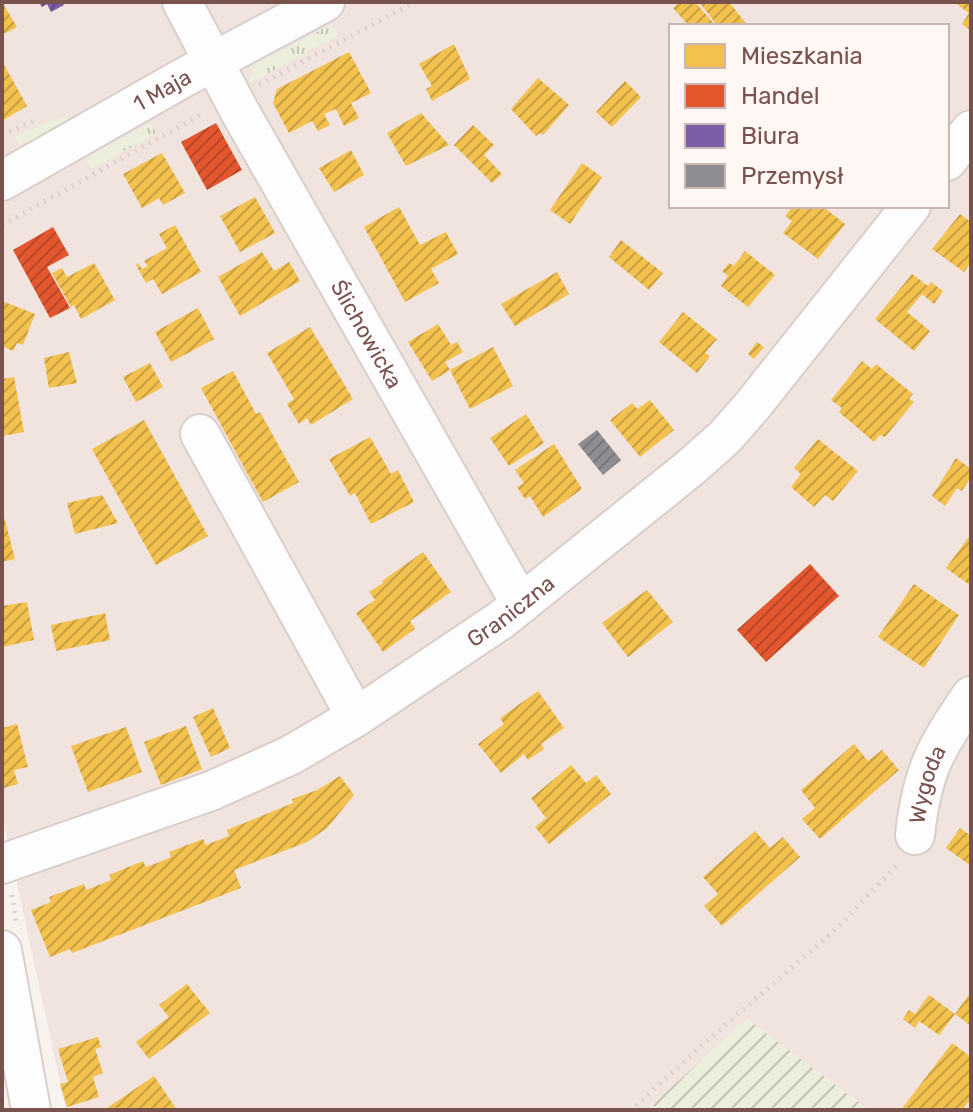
<svg xmlns="http://www.w3.org/2000/svg" width="973" height="1112" viewBox="0 0 973 1112" font-family="Rubik,sans-serif">
<defs>
<pattern id="grass-tufts" width="24" height="20" patternUnits="userSpaceOnUse" patternTransform="scale(2)"><rect width="24" height="20" fill="#ebefdb"/><path d="M3 7l-1-3M5 7V3M7 7l1-3M15 17l-1-3M17 17v-4M19 17l1-3" fill="none" stroke="#c3c4b4"/></pattern>
<pattern id="garden-furrows" width="10" height="10" patternUnits="userSpaceOnUse" patternTransform="scale(2)"><rect width="10" height="10" fill="#ebefdb"/><path d="M-1 1l2-2M0 10L10 0M9 11l2-2" fill="none" stroke="#c3c4b4"/></pattern>
<pattern id="homes-hatch" width="6" height="6" patternUnits="userSpaceOnUse" patternTransform="scale(2)"><rect width="6" height="6" fill="#f2c14e"/><path d="M-1 1l2-2M0 6l6-6M5 7l2-2" fill="none" stroke="#c99f43"/></pattern>
<pattern id="shops-hatch" width="6" height="6" patternUnits="userSpaceOnUse" patternTransform="scale(2)"><rect width="6" height="6" fill="#e4572e"/><path d="M-1 1l2-2M0 6l6-6M5 7l2-2" fill="none" stroke="#b44828"/></pattern>
<pattern id="offices-hatch" width="6" height="6" patternUnits="userSpaceOnUse" patternTransform="scale(2)"><rect width="6" height="6" fill="#7b5ea7"/><path d="M-1 1l2-2M0 6l6-6M5 7l2-2" fill="none" stroke="#654d83"/></pattern>
<pattern id="industry-hatch" width="6" height="6" patternUnits="userSpaceOnUse" patternTransform="scale(2)"><rect width="6" height="6" fill="#8d8d92"/><path d="M-1 1l2-2M0 6l6-6M5 7l2-2" fill="none" stroke="#787679"/></pattern>
</defs>
<rect width="100%" height="100%" fill="#f9f3f0"/>
<path fill="#f1e4de" fill-rule="evenodd" d="M 2,2 L 971,2 L 971,1110 L 869,1110 L 747,1019 L 647,1110 L 66,1110 L 2,815 ZM 671,26 L 947,26 L 947,206 L 671,206 Z"/>
<path fill="url(#grass-tufts)" d="M 332,24 L 338,35 L 247,85 L 256,64 Z
M 69,114 L 70,123 L 20,145 L 14,137 Z
M 148,124 L 151,124 L 156,133 L 92,169 L 87,161 L 92,155 Z"/>
<path fill="url(#garden-furrows)" d="M 747,1019 L 869,1110 L 659,1110 L 652,1105 Z"/>
<path fill="url(#homes-hatch)" d="M 2,2 L 17,27 L 2,35 Z
M 680,2 L 695,2 L 716,26 L 689,26 L 673,8 Z
M 699,2 L 729,2 L 748,26 L 718,26 Z
M 954,2 L 971,2 L 971,31 L 962,24 L 969,13 Z
M 454,44 L 470,79 L 432,101 L 426,89 L 432,86 L 419,64 Z
M 349,52 L 371,93 L 351,103 L 359,118 L 344,126 L 336,109 L 324,114 L 330,125 L 318,131 L 312,121 L 289,133 L 273,103 L 277,89 Z
M 2,61 L 27,106 L 2,121 Z
M 538,78 L 569,105 L 543,135 L 540,133 L 536,136 L 511,109 Z
M 625,81 L 641,97 L 612,127 L 596,112 Z
M 421,113 L 449,145 L 406,166 L 387,133 Z
M 473,125 L 494,145 L 484,155 L 502,174 L 492,183 L 454,145 Z
M 351,150 L 364,175 L 334,192 L 319,168 Z
M 162,153 L 185,193 L 163,205 L 159,198 L 142,208 L 123,174 Z
M 582,163 L 602,177 L 570,224 L 550,210 Z
M 255,197 L 275,233 L 240,252 L 220,216 Z
M 793,206 L 804,209 L 806,206 L 822,206 L 845,224 L 818,259 L 783,233 L 792,221 L 785,216 Z
M 399,207 L 420,245 L 446,232 L 458,254 L 431,269 L 439,283 L 405,302 L 364,227 Z
M 960,214 L 971,222 L 971,263 L 964,272 L 932,249 Z
M 175,225 L 201,272 L 162,294 L 153,279 L 146,283 L 136,265 L 138,263 L 142,269 L 148,266 L 144,261 L 167,248 L 159,234 Z
M 621,240 L 663,273 L 649,290 L 609,257 Z
M 745,251 L 775,275 L 748,307 L 721,286 L 728,276 L 722,271 L 729,263 L 734,266 Z
M 262,252 L 274,271 L 289,262 L 300,281 L 240,316 L 218,277 Z
M 94,263 L 115,300 L 81,319 L 74,305 L 71,307 L 52,273 L 62,268 L 67,277 Z
M 557,272 L 569,294 L 515,326 L 501,304 Z
M 912,274 L 928,286 L 931,282 L 943,291 L 934,304 L 922,294 L 907,312 L 930,331 L 914,351 L 875,319 Z
M 2,301 L 35,314 L 23,345 L 17,343 L 13,351 L 2,346 Z
M 198,308 L 214,339 L 171,362 L 155,332 Z
M 683,312 L 717,339 L 705,353 L 710,356 L 697,373 L 659,342 Z
M 438,324 L 451,345 L 457,342 L 463,352 L 445,362 L 450,370 L 432,381 L 408,342 Z
M 310,327 L 353,399 L 311,425 L 307,418 L 299,424 L 287,404 L 294,399 L 267,353 Z
M 757,342 L 764,347 L 754,359 L 748,354 Z
M 493,347 L 513,386 L 470,409 L 450,370 Z
M 69,352 L 77,383 L 49,388 L 44,358 Z
M 862,361 L 872,369 L 876,364 L 913,394 L 909,399 L 914,402 L 885,437 L 880,435 L 874,442 L 839,412 L 842,408 L 831,400 Z
M 150,363 L 163,387 L 136,402 L 123,377 Z
M 233,371 L 256,414 L 260,412 L 299,482 L 263,502 L 201,388 Z
M 14,377 L 24,432 L 2,436 L 2,379 Z
M 650,400 L 674,430 L 640,457 L 610,420 L 632,403 L 637,409 Z
M 526,414 L 544,443 L 509,466 L 490,438 Z
M 144,420 L 208,536 L 156,565 L 92,449 Z
M 370,437 L 391,474 L 398,470 L 414,502 L 371,524 L 355,493 L 350,496 L 329,459 Z
M 818,439 L 858,471 L 833,501 L 825,495 L 814,507 L 791,487 L 801,474 L 794,468 Z
M 554,444 L 582,489 L 543,517 L 530,496 L 525,499 L 517,487 L 524,483 L 515,470 Z
M 956,458 L 971,469 L 971,477 L 962,491 L 957,488 L 945,506 L 932,496 Z
M 102,495 L 118,523 L 75,534 L 67,503 Z
M 2,509 L 15,559 L 2,562 Z
M 971,534 L 971,586 L 946,568 Z
M 423,552 L 451,592 L 410,621 L 415,629 L 383,652 L 356,613 L 375,600 L 369,592 L 383,583 L 382,581 Z
M 914,584 L 959,615 L 924,668 L 878,637 Z
M 647,590 L 673,622 L 628,657 L 602,623 Z
M 27,602 L 34,640 L 2,647 L 2,606 Z
M 105,613 L 110,640 L 56,651 L 51,625 Z
M 538,691 L 564,728 L 541,744 L 544,749 L 528,760 L 524,754 L 501,773 L 478,744 L 504,724 L 500,718 Z
M 213,708 L 230,748 L 211,757 L 193,717 Z
M 17,724 L 28,767 L 14,770 L 18,784 L 4,788 L 2,728 Z
M 186,726 L 202,769 L 161,785 L 144,742 Z
M 126,727 L 142,772 L 88,792 L 71,746 Z
M 854,744 L 868,761 L 882,750 L 899,770 L 820,839 L 802,819 L 815,808 L 801,790 Z
M 571,765 L 586,783 L 596,775 L 611,794 L 549,844 L 535,827 L 546,818 L 531,798 Z
M 340,776 L 354,795 L 327,828 L 307,842 L 234,870 L 241,888 L 72,953 L 70,949 L 50,957 L 31,910 L 51,902 L 49,897 L 84,884 L 86,890 L 99,885 L 111,880 L 109,875 L 143,861 L 146,867 L 157,863 L 171,857 L 169,852 L 203,839 L 206,845 L 229,836 L 227,830 L 293,803 L 292,799 L 317,790 Z
M 960,828 L 971,836 L 971,866 L 946,848 Z
M 755,831 L 770,848 L 783,837 L 800,857 L 722,926 L 704,906 L 718,894 L 703,877 Z
M 187,984 L 210,1013 L 149,1059 L 136,1042 L 169,1017 L 159,1005 Z
M 971,992 L 971,1026 L 955,1014 Z
M 929,995 L 955,1014 L 939,1035 L 919,1021 L 915,1028 L 903,1019 L 909,1010 L 915,1014 Z
M 98,1037 L 101,1047 L 95,1049 L 103,1073 L 93,1077 L 99,1097 L 67,1107 L 60,1084 L 68,1082 L 58,1049 Z
M 952,1043 L 971,1057 L 971,1099 L 962,1110 L 901,1110 Z
M 154,1076 L 177,1110 L 104,1110 Z"/>
<path fill="url(#shops-hatch)" d="M 216,123 L 242,170 L 207,190 L 181,142 Z
M 53,227 L 69,255 L 47,267 L 70,308 L 50,318 L 13,250 Z
M 810,564 L 839,596 L 766,662 L 737,630 Z"/>
<path fill="url(#offices-hatch)" d="M 39,2 L 62,2 L 64,5 L 51,12 L 47,4 L 42,7 Z"/>
<path fill="url(#industry-hatch)" d="M 597,430 L 621,460 L 603,475 L 578,444 Z"/>
<g fill="none" stroke-linecap="round" stroke-linejoin="round">
<g stroke="#d8cecc" stroke-width="42">
<g id="minor">
<path id="s1" d="M 182,2 L 240,112 L 521,604"/>
<path d="M 947,161 L 971,130"/>
<path id="s2" d="M 2,181 L 181,79 L 325,2"/>
<path d="M 200,434 L 356,717"/>
<path id="s3" d="M 915,835 C 922,771 935,749 971,696"/>
<path id="s4" d="M 2,864 L 211,791 L 291,755 L 356,717 L 501,620 L 690,468 L 725,437 L 753,405 L 911,206"/>
<path d="M 2,950 L 31,1110"/>
</g>
</g>
<path stroke="#dbd1d0" stroke-width="5" stroke-dasharray="2 6" stroke-linecap="butt" d="M 259,85 L 415,2
M 2,135 L 34,121
M 2,225 L 204,113
M 12,895 L 16,921
M 636,1106 L 701,1046 L 832,933 L 899,863"/>
<use href="#minor" stroke="#fefdfd" stroke-width="38"/>
</g>
<g text-anchor="middle" stroke-width="8" stroke-linejoin="round" paint-order="stroke">
<g font-size="22" fill="#79524e" stroke="#fff7f3">
<text dy="8" stroke="none"><textPath href="#s2" startOffset="184">1 Maja</textPath></text>
<text dy="8" stroke="none"><textPath href="#s1" startOffset="380">Ślichowicka</textPath></text>
<text dy="8" stroke="none"><textPath href="#s4" startOffset="572">Graniczna</textPath></text>
<text dy="8" stroke="none"><textPath href="#s3" startOffset="52">Wygoda</textPath></text>
</g>
</g>
<rect width="973" height="1112" fill="none" stroke="#79524e" stroke-width="8"/>
<rect x="669" y="24" width="280" height="184" fill="#fff7f3" stroke="#c9b5b1" stroke-width="2"/>
<rect x="685" y="44" width="40" height="24" fill="#f2c14e" stroke="#c9b5b1" stroke-width="2"/>
<text x="741" y="64" font-size="24" fill="#79524e">Mieszkania</text>
<rect x="685" y="84" width="40" height="24" fill="#e4572e" stroke="#c9b5b1" stroke-width="2"/>
<text x="741" y="104" font-size="24" fill="#79524e">Handel</text>
<rect x="685" y="124" width="40" height="24" fill="#7b5ea7" stroke="#c9b5b1" stroke-width="2"/>
<text x="741" y="144" font-size="24" fill="#79524e">Biura</text>
<rect x="685" y="164" width="40" height="24" fill="#8d8d92" stroke="#c9b5b1" stroke-width="2"/>
<text x="741" y="184" font-size="24" fill="#79524e">Przemysł</text>
</svg>
